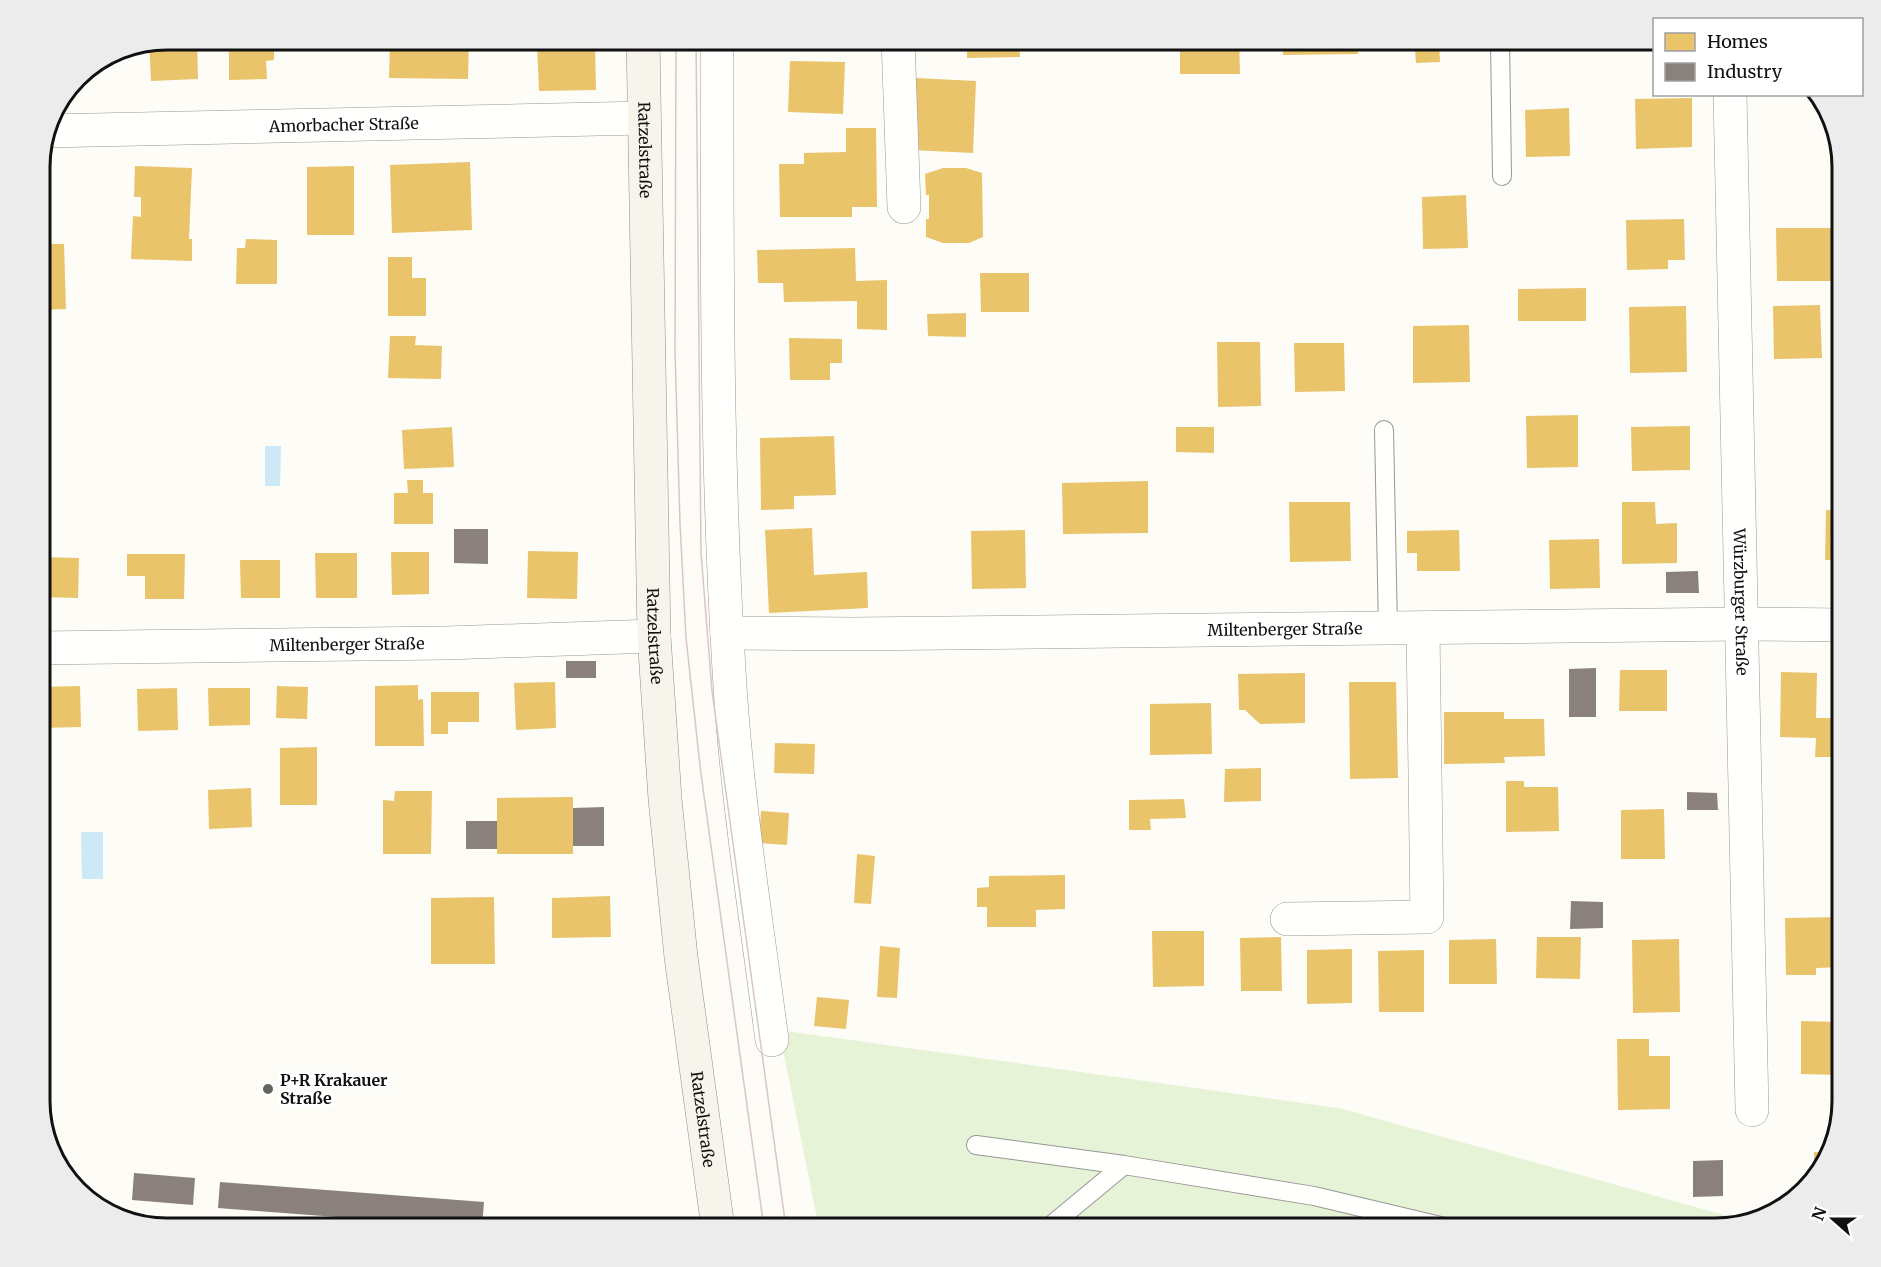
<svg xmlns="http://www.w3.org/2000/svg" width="1881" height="1267" viewBox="0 0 1881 1267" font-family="Merriweather,serif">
<rect width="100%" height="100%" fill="#fdfcf7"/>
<path fill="#e7f3d7" d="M 779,1030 L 1339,1108 L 1746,1221 L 1715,1228 L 819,1228 Z"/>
<path fill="#cde8f7" d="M 265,446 L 281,446 L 280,486 L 265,486 Z
M 81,832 L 103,832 L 103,879 L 82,879 Z"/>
<path fill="#e9c46a" d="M 166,39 L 197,39 L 198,79 L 151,81 L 149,42 Z
M 274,39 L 274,60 L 266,61 L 267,79 L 229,80 L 229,40 Z
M 390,39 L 469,39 L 468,79 L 389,78 Z
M 967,39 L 1019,39 L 1020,57 L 967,58 Z
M 1180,39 L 1239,39 L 1240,74 L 1180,74 Z
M 1283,39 L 1357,39 L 1358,54 L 1283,55 Z
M 1404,39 L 1439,39 L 1440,62 L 1416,63 L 1415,48 L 1404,48 Z
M 1514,39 L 1572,39 L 1572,47 L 1514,47 Z
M 595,42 L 596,90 L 539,91 L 537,43 Z
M 790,61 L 845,62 L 843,114 L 788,112 Z
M 915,78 L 976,81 L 973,153 L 912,150 Z
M 1692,98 L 1692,147 L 1636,149 L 1635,99 Z
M 1569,108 L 1570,156 L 1526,157 L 1525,110 Z
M 846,128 L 876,128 L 877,207 L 852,207 L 852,217 L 780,217 L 779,164 L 804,164 L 804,153 L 846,152 Z
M 470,162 L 472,230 L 392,233 L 390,165 Z
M 135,166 L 192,168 L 189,239 L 192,239 L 192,261 L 131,259 L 133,216 L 141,217 L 141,197 L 134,197 Z
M 354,166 L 354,235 L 307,235 L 307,167 Z
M 943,168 L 966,168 L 982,173 L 983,237 L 969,243 L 943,243 L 926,237 L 926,219 L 929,219 L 929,195 L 926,195 L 925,174 Z
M 1466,195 L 1468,248 L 1423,249 L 1422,197 Z
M 1684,219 L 1685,260 L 1668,260 L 1668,269 L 1627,270 L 1626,220 Z
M 1776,228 L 1833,228 L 1833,281 L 1777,281 Z
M 246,239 L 277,240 L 277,284 L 236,284 L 237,248 L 245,248 Z
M 39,244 L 64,244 L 66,309 L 40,310 Z
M 855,248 L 856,281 L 887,280 L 887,330 L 857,329 L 857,301 L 784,302 L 783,283 L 758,283 L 757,250 Z
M 388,257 L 412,257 L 412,278 L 426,278 L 426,316 L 388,316 Z
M 980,273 L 1029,273 L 1029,312 L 981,312 Z
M 1586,288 L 1586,321 L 1518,321 L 1518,289 Z
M 1820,305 L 1822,358 L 1774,359 L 1773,306 Z
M 1686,306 L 1687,372 L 1630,373 L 1629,307 Z
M 966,313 L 966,337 L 928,336 L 927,314 Z
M 1469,325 L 1470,382 L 1413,383 L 1413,326 Z
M 390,336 L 416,336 L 415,345 L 442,346 L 441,379 L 388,378 Z
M 789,338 L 842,339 L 842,363 L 830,363 L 830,380 L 790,380 Z
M 1217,342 L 1260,342 L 1261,406 L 1218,407 Z
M 1294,343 L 1344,343 L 1345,391 L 1295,392 Z
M 1837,398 L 1842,398 L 1842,456 L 1836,456 Z
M 1578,415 L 1578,467 L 1527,468 L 1526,416 Z
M 1690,426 L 1690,470 L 1632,471 L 1631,427 Z
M 452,427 L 454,467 L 404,469 L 402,430 Z
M 1176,427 L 1214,427 L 1214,453 L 1176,452 Z
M 834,436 L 836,495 L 794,496 L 794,509 L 761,510 L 760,438 Z
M 407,480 L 423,480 L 423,493 L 433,493 L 433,524 L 394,524 L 394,493 L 408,493 Z
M 1148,481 L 1148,533 L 1063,534 L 1062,483 Z
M 1289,502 L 1350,502 L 1351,561 L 1290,562 Z
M 1622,502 L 1655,502 L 1656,524 L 1677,523 L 1677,563 L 1622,564 Z
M 1826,510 L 1842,511 L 1842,560 L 1825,560 Z
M 812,528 L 814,575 L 867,572 L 868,608 L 769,613 L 765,530 Z
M 1025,530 L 1026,588 L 972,589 L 971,531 Z
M 1459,530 L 1460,571 L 1417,571 L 1417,553 L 1407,553 L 1407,531 Z
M 1599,539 L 1600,588 L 1550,589 L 1549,540 Z
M 528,551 L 578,552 L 577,599 L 527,598 Z
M 391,552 L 429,552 L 429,594 L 392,595 Z
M 315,553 L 357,553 L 357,598 L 316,598 Z
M 127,554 L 185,554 L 184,599 L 145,599 L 145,576 L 127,576 Z
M 40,557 L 79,558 L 78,598 L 40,597 Z
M 240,560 L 280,560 L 280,598 L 241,598 Z
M 1620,670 L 1667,670 L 1667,711 L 1619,711 Z
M 1781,672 L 1817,673 L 1816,718 L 1842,718 L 1841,757 L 1815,757 L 1816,738 L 1780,737 Z
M 1305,673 L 1305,723 L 1260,724 L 1245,710 L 1239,710 L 1238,674 Z
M 555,682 L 556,728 L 516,730 L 514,683 Z
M 1349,682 L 1396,682 L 1398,778 L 1350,779 Z
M 418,685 L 418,700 L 423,699 L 424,746 L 375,746 L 375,686 Z
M 80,686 L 81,727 L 39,728 L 39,687 Z
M 277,686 L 308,687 L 307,719 L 276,718 Z
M 177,688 L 178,730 L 138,731 L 137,689 Z
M 208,688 L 250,688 L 250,725 L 209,726 Z
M 431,692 L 479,692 L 479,722 L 448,722 L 448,734 L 431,734 Z
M 1211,703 L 1212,754 L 1150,755 L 1150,704 Z
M 1444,712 L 1504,712 L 1504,719 L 1544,719 L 1545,756 L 1504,757 L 1505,763 L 1444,764 Z
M 775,743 L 815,744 L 814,774 L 774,773 Z
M 317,747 L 317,805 L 280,805 L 280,748 Z
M 39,756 L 48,756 L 49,772 L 39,772 Z
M 1261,768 L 1261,801 L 1224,802 L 1225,769 Z
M 1506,781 L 1524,781 L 1524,787 L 1558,787 L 1559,831 L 1506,832 Z
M 251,788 L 252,827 L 209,829 L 208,790 Z
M 395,791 L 432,791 L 431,854 L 383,854 L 383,800 L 394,801 Z
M 573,797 L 573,854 L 497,854 L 497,798 Z
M 1184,799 L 1186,818 L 1150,819 L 1151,830 L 1129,830 L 1129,800 Z
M 1664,809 L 1665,859 L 1621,859 L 1621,810 Z
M 761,811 L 789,813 L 787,845 L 759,843 Z
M 857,854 L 875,856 L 871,904 L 854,903 Z
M 1065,875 L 1065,909 L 1036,910 L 1036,927 L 987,927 L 987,907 L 977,907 L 977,888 L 989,887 L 989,876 Z
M 610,896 L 611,937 L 552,938 L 552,898 Z
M 494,897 L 495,964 L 431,964 L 431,898 Z
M 1842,917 L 1842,967 L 1816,968 L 1816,975 L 1786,975 L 1785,918 Z
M 1152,931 L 1204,931 L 1204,986 L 1153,987 Z
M 1281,937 L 1282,991 L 1241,991 L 1240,938 Z
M 1537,937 L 1581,937 L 1580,979 L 1536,978 Z
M 1496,939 L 1497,984 L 1449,984 L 1449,940 Z
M 1679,939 L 1680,1012 L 1633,1013 L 1632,940 Z
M 880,946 L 900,948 L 897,998 L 877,997 Z
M 1352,949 L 1352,1003 L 1307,1004 L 1307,950 Z
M 1424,950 L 1424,1012 L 1379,1012 L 1378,951 Z
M 817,997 L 849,1000 L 846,1029 L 814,1026 Z
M 1801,1021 L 1839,1022 L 1839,1075 L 1801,1074 Z
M 1617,1039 L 1649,1039 L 1649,1056 L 1670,1056 L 1670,1109 L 1618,1110 Z
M 1814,1152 L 1826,1152 L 1820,1172 L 1814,1177 Z"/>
<path fill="#8a817c" d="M 454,529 L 488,529 L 488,564 L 454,563 Z
M 1698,571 L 1699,593 L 1666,593 L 1666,572 Z
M 566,661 L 596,661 L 596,678 L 566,678 Z
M 1596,668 L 1596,717 L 1569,717 L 1569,669 Z
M 1687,792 L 1717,793 L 1718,810 L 1687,810 Z
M 604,807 L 604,846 L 573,846 L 573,808 Z
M 466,821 L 497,821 L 497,849 L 466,849 Z
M 1571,901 L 1603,902 L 1603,928 L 1570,929 Z
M 1723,1160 L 1723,1196 L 1693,1197 L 1693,1161 Z
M 134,1173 L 195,1178 L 193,1205 L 132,1200 Z
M 220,1182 L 484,1202 L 482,1228 L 218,1208 Z"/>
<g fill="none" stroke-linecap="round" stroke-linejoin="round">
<g stroke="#979795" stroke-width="20">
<path id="service" d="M 1500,39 L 1502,176
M 1384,430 L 1388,629
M 976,1145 L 1124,1165
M 1048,1228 L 1124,1165 L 1314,1196 L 1449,1228"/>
</g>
<g stroke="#979795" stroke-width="34">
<g id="minor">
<path d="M 717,39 C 717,249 716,459 729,670 C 736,794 756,917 772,1040"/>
<path d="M 898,39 L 904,207"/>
<path id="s1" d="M 1730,94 L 1752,1110"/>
<path id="s2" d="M 46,131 L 644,118"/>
<path id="s3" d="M 727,633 L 852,634 L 1743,624 L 1842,625"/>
<path id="s4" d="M 39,648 L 446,643 L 654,636"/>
<path d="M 1287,919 L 1427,917 L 1423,629"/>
</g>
</g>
<g stroke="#8e8d8b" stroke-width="34">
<g id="secondary">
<path id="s5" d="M 643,39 L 654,636 L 665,799 L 681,957 L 718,1228"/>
</g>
</g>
<use href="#service" stroke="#fffffe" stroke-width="18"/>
<use href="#minor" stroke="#fffffe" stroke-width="33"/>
<use href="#secondary" stroke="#f6f4eb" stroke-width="33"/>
<path stroke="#d9c6c7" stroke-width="1.5" d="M 676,39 L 675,352 L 680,523 L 686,638 L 701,774 L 764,1228
M 696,39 L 701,553 L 712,691 L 786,1228"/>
</g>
<circle fill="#646362" stroke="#fff" stroke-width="2" cx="268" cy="1089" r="6"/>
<g text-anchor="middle" stroke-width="6" stroke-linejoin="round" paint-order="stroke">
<g font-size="16" fill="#111" stroke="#fff">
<text dy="6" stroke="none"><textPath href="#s2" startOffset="298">Amorbacher Straße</textPath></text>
<text dy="6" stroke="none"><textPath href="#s5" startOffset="111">Ratzelstraße</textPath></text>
<text dy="6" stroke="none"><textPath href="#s1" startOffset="508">Würzburger Straße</textPath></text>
<text dy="6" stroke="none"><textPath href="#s3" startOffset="558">Miltenberger Straße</textPath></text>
<text dy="6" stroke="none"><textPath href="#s5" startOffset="597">Ratzelstraße</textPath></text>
<text dy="6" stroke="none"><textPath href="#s4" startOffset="308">Miltenberger Straße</textPath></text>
<text dy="6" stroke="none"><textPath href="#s5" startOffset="1083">Ratzelstraße</textPath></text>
</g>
<g font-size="16" font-weight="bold" fill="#111" stroke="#fff" text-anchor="start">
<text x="280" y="1086">P+R Krakauer<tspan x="280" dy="18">Straße</tspan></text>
</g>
</g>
<path d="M0 0H1881V1267H0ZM167 50H1715A117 117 0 0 1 1832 167V1101A117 117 0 0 1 1715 1218H167A117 117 0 0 1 50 1101V167A117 117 0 0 1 167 50Z" fill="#ececec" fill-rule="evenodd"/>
<path fill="none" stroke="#111" stroke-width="3" d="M167 50H1715A117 117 0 0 1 1832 167V1101A117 117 0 0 1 1715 1218H167A117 117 0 0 1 50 1101V167A117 117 0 0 1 167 50Z"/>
<rect x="1653" y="18" width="210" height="78" fill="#ffffff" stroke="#a0a0a0" stroke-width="1.5"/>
<rect x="1665" y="33" width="30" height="18" fill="#e9c46a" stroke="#a0a0a0" stroke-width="1.5"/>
<text x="1707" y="48" font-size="18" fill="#111111">Homes</text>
<rect x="1665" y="63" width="30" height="18" fill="#8a817c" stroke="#a0a0a0" stroke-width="1.5"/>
<text x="1707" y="78" font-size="18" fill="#111111">Industry</text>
<g transform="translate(1833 1219) rotate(291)" stroke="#ffffff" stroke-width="4.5" paint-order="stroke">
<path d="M0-4.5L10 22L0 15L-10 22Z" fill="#111111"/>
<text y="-9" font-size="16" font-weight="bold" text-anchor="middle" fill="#111111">N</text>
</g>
</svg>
